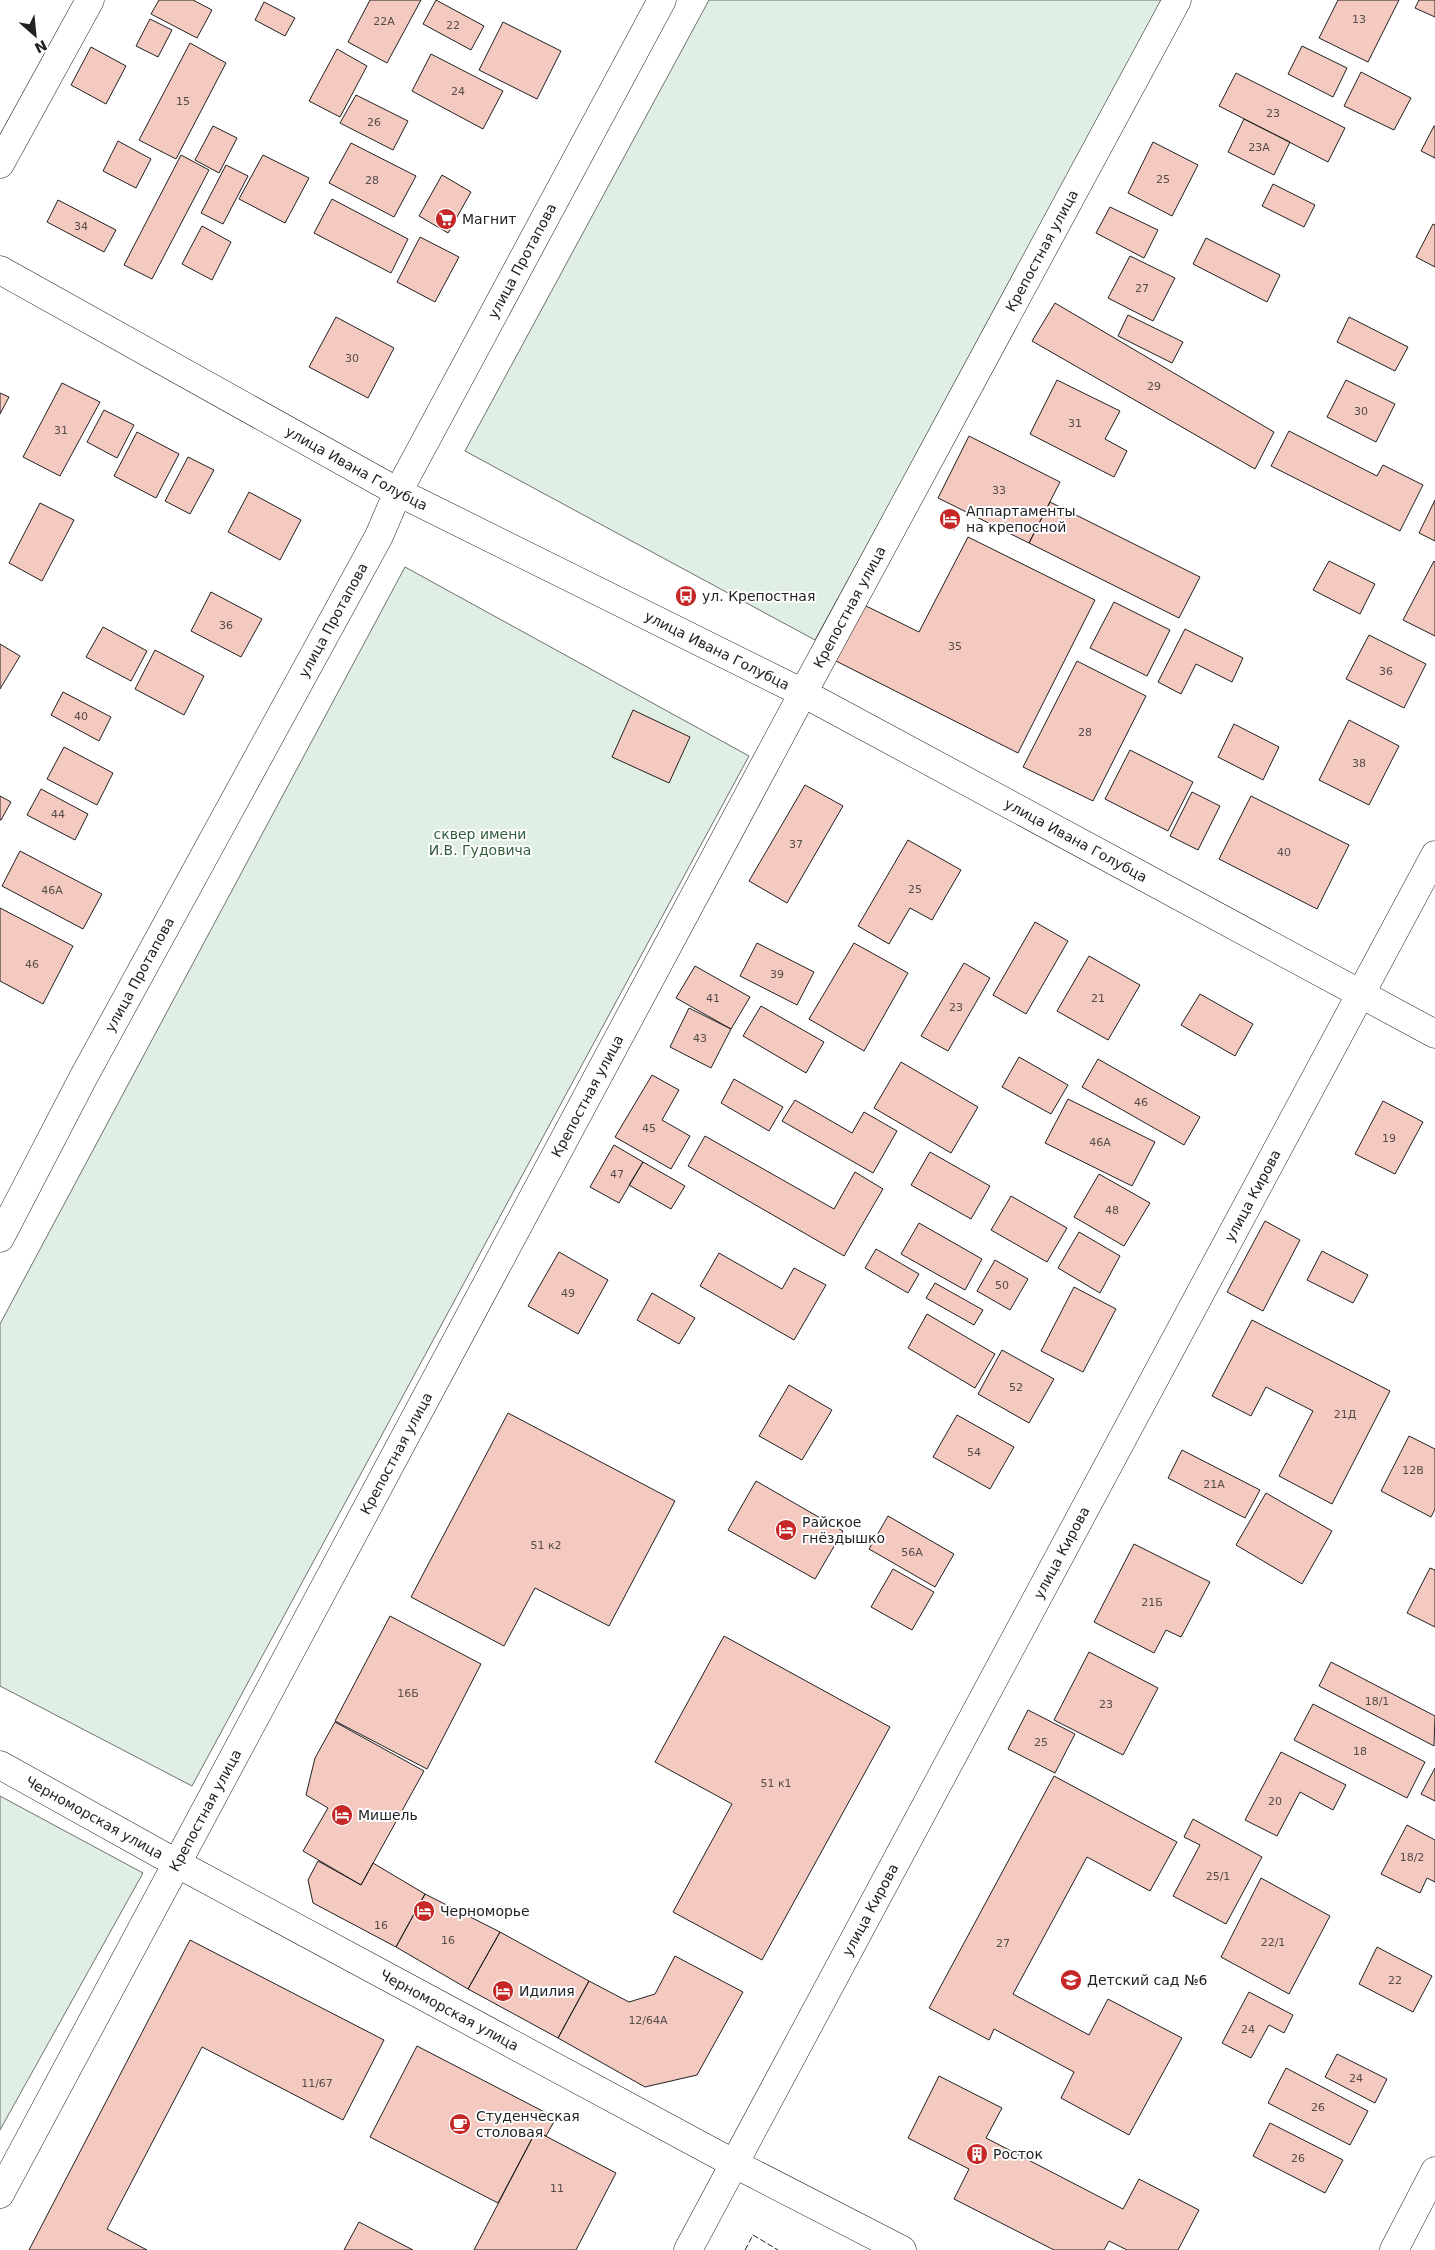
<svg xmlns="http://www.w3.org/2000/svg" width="1435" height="2250" viewBox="0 0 1435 2250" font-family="'DejaVu Sans',sans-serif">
<rect width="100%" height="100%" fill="#fff"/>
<path fill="#e0efe3" stroke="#6f6f6f" d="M 709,0 L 1166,0 L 815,640 L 465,451 Z
M 405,567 L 749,756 L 192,1786 L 0,1686 L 0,1324 Z
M 0,1796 L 143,1873 L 0,2130 Z"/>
<path fill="#f3c9c0" stroke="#222" d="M 159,0 L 193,0 L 212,10 L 197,38 L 151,14 Z
M 370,0 L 421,0 L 387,63 L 348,42 Z
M 436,0 L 484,26 L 471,50 L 423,24 Z
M 1338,0 L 1399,0 L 1368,62 L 1319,38 Z
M 1419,0 L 1435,0 L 1435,17 L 1415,8 Z
M 264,2 L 295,18 L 285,36 L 255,20 Z
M 150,19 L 172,30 L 158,57 L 136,46 Z
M 503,22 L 561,51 L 537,99 L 479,70 Z
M 190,43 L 226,63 L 176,159 L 139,140 Z
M 1302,46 L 1347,68 L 1333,97 L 1288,74 Z
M 91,47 L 126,66 L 106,104 L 71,85 Z
M 337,49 L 367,66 L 340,117 L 309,101 Z
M 431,54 L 503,91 L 483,129 L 412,91 Z
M 1361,72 L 1411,98 L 1394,130 L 1344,106 Z
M 1236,73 L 1345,128 L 1328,162 L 1219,106 Z
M 356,95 L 408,121 L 393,150 L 340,123 Z
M 1244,119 L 1290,142 L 1274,175 L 1228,152 Z
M 213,126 L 237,138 L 219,173 L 195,160 Z
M 1434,126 L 1435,126 L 1435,158 L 1421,151 Z
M 118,141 L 151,159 L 136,188 L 103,171 Z
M 1153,142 L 1198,165 L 1172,216 L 1128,193 Z
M 351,143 L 416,176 L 394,217 L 329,183 Z
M 181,155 L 209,170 L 152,279 L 124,265 Z
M 263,155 L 309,178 L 285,223 L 239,199 Z
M 226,165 L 248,176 L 223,224 L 201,213 Z
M 442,175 L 471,192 L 448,233 L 419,216 Z
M 1273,184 L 1315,205 L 1304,227 L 1262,206 Z
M 332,199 L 408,239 L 391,273 L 314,233 Z
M 58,200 L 116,230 L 104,252 L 47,222 Z
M 1110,207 L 1158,230 L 1144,258 L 1096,233 Z
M 1433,224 L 1435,225 L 1435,267 L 1416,257 Z
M 202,226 L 231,242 L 212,280 L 182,264 Z
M 420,237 L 459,257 L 435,302 L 397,282 Z
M 1206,238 L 1280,275 L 1267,302 L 1193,264 Z
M 1130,256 L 1175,278 L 1153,321 L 1108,298 Z
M 1055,303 L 1274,432 L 1255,469 L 1032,341 Z
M 1128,315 L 1183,342 L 1172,363 L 1118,336 Z
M 336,317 L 394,348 L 368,398 L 309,367 Z
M 1349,317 L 1408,347 L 1395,371 L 1337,342 Z
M 1057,380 L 1120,411 L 1105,439 L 1127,451 L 1114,477 L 1030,434 Z
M 1346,380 L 1395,404 L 1376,442 L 1327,417 Z
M 62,383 L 100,402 L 60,476 L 23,457 Z
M 0,393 L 9,397 L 0,414 Z
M 104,410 L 134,425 L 117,458 L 87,442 Z
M 1289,431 L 1377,476 L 1383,465 L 1423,485 L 1400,531 L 1271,466 Z
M 137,432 L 179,454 L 156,498 L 114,476 Z
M 969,436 L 1060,482 L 1029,543 L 938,498 Z
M 188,457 L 214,470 L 190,514 L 165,501 Z
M 249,492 L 301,520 L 280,560 L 228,532 Z
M 1435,500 L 1435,541 L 1419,533 Z
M 1050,502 L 1200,577 L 1179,618 L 1029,543 Z
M 40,503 L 74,520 L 42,581 L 9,563 Z
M 948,509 L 961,517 L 954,530 L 940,522 Z
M 968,537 L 1095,600 L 1018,753 L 832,659 L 860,603 L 919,632 Z
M 1329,561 L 1375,584 L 1360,614 L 1313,590 Z
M 1434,561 L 1435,562 L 1435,636 L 1403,620 Z
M 211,592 L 262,619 L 241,657 L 191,631 Z
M 1114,602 L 1170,630 L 1147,676 L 1090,648 Z
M 103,627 L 147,651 L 131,681 L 86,657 Z
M 1185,629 L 1243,658 L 1232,682 L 1196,664 L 1181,694 L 1158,682 Z
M 1369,635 L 1426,664 L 1404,708 L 1346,679 Z
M 0,644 L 20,656 L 0,689 Z
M 155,650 L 204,676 L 184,715 L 135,689 Z
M 1077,661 L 1146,696 L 1093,801 L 1023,767 Z
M 63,692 L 111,717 L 99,741 L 51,715 Z
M 633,710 L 690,737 L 669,783 L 612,757 Z
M 1349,720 L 1399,746 L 1369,805 L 1319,780 Z
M 1234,724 L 1279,747 L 1263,780 L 1218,757 Z
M 64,747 L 113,773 L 97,805 L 47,779 Z
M 1130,750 L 1193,782 L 1168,831 L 1105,799 Z
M 805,785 L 843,806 L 787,903 L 749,881 Z
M 41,789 L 88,814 L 75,840 L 27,815 Z
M 1192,792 L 1220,806 L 1198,850 L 1170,836 Z
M 0,796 L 11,802 L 1,820 L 0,820 Z
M 1251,796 L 1349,845 L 1317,909 L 1219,859 Z
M 908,840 L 961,870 L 932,920 L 910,908 L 889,944 L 858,926 Z
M 20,851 L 102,894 L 83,929 L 2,886 Z
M 0,908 L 73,946 L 43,1004 L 0,981 Z
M 1035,922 L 1068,941 L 1026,1014 L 993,995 Z
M 757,943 L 814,972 L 797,1005 L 740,976 Z
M 854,943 L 908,973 L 864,1051 L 809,1019 Z
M 1089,956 L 1140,985 L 1108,1040 L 1057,1011 Z
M 964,963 L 990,978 L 948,1051 L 921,1036 Z
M 695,966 L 750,997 L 731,1029 L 676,998 Z
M 1200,994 L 1253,1024 L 1235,1056 L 1181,1025 Z
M 761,1006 L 824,1042 L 806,1073 L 743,1036 Z
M 689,1008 L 731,1029 L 711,1068 L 670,1047 Z
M 1019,1057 L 1068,1085 L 1051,1114 L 1002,1087 Z
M 1098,1059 L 1200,1117 L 1184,1145 L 1082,1087 Z
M 901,1062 L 978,1107 L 951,1153 L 874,1108 Z
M 652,1075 L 679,1090 L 662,1120 L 690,1136 L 671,1169 L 615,1137 Z
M 734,1079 L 783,1107 L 769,1131 L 721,1103 Z
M 1068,1099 L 1155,1142 L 1132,1186 L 1045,1143 Z
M 795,1100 L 852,1133 L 864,1112 L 897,1131 L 873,1173 L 782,1121 Z
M 1383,1101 L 1423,1122 L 1395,1174 L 1355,1154 Z
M 705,1136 L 834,1209 L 855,1172 L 883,1189 L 844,1256 L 688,1166 Z
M 614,1145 L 643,1162 L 619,1203 L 590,1187 Z
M 930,1152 L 990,1186 L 971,1219 L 911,1185 Z
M 643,1162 L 685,1186 L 671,1209 L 629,1185 Z
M 1099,1174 L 1150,1203 L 1124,1246 L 1074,1217 Z
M 1011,1196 L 1067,1228 L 1047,1262 L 991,1230 Z
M 1265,1221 L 1300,1240 L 1263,1311 L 1227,1292 Z
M 919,1223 L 982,1259 L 965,1290 L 901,1254 Z
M 1079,1232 L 1120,1256 L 1100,1293 L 1058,1268 Z
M 876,1249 L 919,1274 L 908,1293 L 865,1268 Z
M 1322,1251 L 1368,1275 L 1353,1303 L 1307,1280 Z
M 559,1252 L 608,1280 L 578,1334 L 528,1306 Z
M 719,1253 L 782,1289 L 794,1268 L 826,1285 L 794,1340 L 700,1286 Z
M 995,1260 L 1028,1279 L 1010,1310 L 977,1291 Z
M 935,1283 L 983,1310 L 974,1325 L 926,1298 Z
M 1074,1287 L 1116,1309 L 1083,1372 L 1041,1351 Z
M 652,1293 L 695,1318 L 679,1344 L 637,1320 Z
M 927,1314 L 995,1354 L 975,1388 L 908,1348 Z
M 1252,1320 L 1390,1391 L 1332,1504 L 1279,1476 L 1313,1411 L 1266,1387 L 1251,1416 L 1212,1396 Z
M 1002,1350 L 1054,1379 L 1029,1423 L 978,1394 Z
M 789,1385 L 832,1410 L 802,1460 L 759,1436 Z
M 508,1413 L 675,1501 L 609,1626 L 535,1588 L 504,1646 L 411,1597 Z
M 957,1415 L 1014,1447 L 990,1489 L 933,1457 Z
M 1409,1436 L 1435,1449 L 1435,1509 L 1431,1517 L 1381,1491 Z
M 1182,1450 L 1260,1490 L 1245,1518 L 1168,1478 Z
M 756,1481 L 843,1531 L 815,1579 L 728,1530 Z
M 1266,1493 L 1332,1531 L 1302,1584 L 1236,1545 Z
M 888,1516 L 954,1554 L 935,1587 L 869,1549 Z
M 1134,1544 L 1210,1582 L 1181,1637 L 1166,1630 L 1154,1653 L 1094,1622 Z
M 1430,1568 L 1435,1570 L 1435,1627 L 1407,1613 Z
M 893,1569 L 934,1592 L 912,1630 L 871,1607 Z
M 390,1616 L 481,1664 L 427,1769 L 335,1721 Z
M 724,1636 L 890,1727 L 762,1960 L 673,1912 L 732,1804 L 655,1762 Z
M 1089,1652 L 1158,1688 L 1123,1755 L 1054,1720 Z
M 1331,1662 L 1435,1716 L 1434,1746 L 1319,1686 Z
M 1313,1704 L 1425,1762 L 1407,1798 L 1294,1740 Z
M 1028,1710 L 1075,1734 L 1055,1773 L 1008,1749 Z
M 335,1722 L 424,1771 L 361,1885 L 303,1851 L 328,1808 L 306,1795 L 315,1758 Z
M 1281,1752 L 1346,1785 L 1333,1810 L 1300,1792 L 1277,1836 L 1245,1820 Z
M 1435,1768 L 1435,1801 L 1421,1794 Z
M 1054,1776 L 1177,1842 L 1150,1891 L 1087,1857 L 1013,1994 L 1089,2035 L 1108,1999 L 1182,2038 L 1129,2135 L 1061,2098 L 1074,2072 L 994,2029 L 989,2040 L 929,2008 Z
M 1193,1819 L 1262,1857 L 1226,1924 L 1173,1896 L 1200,1845 L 1184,1837 Z
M 1407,1825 L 1435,1840 L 1435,1882 L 1427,1878 L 1420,1893 L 1381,1874 Z
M 318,1861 L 361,1885 L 373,1863 L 425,1894 L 396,1947 L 313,1903 L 308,1880 Z
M 1261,1878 L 1330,1916 L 1289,1994 L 1221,1957 Z
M 425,1894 L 500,1932 L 468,1989 L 396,1947 Z
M 500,1932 L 589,1981 L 558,2038 L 468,1989 Z
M 190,1940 L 384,2040 L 343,2120 L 202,2047 L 107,2229 L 147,2250 L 29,2250 Z
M 1377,1947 L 1432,1976 L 1413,2012 L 1359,1984 Z
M 675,1956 L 743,1992 L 697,2075 L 645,2087 L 558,2038 L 589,1981 L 629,2002 L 655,1994 Z
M 1249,1992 L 1293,2015 L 1284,2033 L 1269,2025 L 1251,2058 L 1222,2043 Z
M 417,2046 L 556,2118 L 546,2136 L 536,2131 L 498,2203 L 370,2137 Z
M 1337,2054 L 1387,2079 L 1375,2103 L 1325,2077 Z
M 1286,2068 L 1368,2111 L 1350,2145 L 1268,2103 Z
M 939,2076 L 1002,2108 L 986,2138 L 1123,2209 L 1139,2179 L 1199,2210 L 1178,2250 L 1127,2250 L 1109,2241 L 1104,2250 L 1054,2250 L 954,2199 L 969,2169 L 908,2138 Z
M 1270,2123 L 1343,2160 L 1325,2193 L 1253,2156 Z
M 536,2131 L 616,2173 L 576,2250 L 474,2250 Z
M 359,2222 L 413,2250 L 344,2250 Z"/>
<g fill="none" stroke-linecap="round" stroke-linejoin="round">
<g stroke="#222" stroke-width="29">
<g id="minor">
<path d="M 0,164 L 90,0"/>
<path id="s1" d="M 0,1238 L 83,1078 L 379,536 L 398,492 L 662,0"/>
<path id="s2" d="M 0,2194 L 803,693 L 1177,0"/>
<path id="s3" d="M 688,2250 L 1435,855"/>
<path d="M 1394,2250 L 1435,2171"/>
</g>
</g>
<g stroke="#222" stroke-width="29">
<g id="tertiary">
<path id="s4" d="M 0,270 L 398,492 L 803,693 L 1435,1034"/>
<path id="s5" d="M 0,1765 L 178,1864 L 735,2164 L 902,2250"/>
</g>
</g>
<use href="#minor" stroke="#fff" stroke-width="28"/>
<use href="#tertiary" stroke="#fff" stroke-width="28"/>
<path stroke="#222" stroke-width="1" stroke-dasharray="6 2.5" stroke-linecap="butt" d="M 745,2250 L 753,2235 L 778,2250"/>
</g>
<defs>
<g id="supermarket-disc" transform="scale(1.125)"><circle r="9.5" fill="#c62828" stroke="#fff"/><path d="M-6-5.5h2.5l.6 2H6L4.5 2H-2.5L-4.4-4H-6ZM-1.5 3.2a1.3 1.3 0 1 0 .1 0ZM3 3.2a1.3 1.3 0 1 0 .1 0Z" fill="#fff"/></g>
<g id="hotel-disc" transform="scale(1.125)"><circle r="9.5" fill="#c62828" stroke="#fff"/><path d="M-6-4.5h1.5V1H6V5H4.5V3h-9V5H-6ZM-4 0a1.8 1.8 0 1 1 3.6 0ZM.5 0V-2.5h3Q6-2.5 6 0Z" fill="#fff"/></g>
<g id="bus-disc" transform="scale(1.125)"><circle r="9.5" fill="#c62828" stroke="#fff"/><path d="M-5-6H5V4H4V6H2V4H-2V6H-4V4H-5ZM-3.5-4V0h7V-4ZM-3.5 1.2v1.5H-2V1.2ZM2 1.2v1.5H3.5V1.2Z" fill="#fff"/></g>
<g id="school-disc" transform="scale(1.125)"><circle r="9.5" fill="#c62828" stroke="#fff"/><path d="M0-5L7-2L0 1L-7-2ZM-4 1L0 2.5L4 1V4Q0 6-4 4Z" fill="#fff"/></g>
<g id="cafe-disc" transform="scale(1.125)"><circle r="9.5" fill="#c62828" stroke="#fff"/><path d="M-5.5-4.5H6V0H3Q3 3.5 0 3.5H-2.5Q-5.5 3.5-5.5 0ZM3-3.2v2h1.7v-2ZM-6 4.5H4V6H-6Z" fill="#fff"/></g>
<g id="building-disc" transform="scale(1.125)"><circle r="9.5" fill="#c62828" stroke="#fff"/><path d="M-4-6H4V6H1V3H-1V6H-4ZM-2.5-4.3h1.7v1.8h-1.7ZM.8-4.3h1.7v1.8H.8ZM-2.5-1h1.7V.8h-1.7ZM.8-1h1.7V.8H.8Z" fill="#fff"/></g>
</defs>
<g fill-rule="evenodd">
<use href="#supermarket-disc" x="446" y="219"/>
<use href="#hotel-disc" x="950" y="519"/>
<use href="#bus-disc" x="686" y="596"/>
<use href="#hotel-disc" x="786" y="1530"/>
<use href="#hotel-disc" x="342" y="1815"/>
<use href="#hotel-disc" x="424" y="1911"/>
<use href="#school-disc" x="1071" y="1980"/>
<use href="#hotel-disc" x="503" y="1991"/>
<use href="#cafe-disc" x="460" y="2124"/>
<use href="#building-disc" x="977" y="2154"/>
</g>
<g text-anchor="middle" stroke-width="4" stroke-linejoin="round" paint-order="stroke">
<g font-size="11" fill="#564c4a">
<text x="1359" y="23">13</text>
<text x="384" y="25">22А</text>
<text x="453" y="29">22</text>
<text x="458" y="95">24</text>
<text x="183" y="105">15</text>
<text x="1273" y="117">23</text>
<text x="374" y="126">26</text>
<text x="1259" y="151">23А</text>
<text x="1163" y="183">25</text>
<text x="372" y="184">28</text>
<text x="81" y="230">34</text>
<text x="1142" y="292">27</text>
<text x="352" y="362">30</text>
<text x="1154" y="390">29</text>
<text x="1361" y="415">30</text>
<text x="1075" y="427">31</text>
<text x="61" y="434">31</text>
<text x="999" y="494">33</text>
<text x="226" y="629">36</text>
<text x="955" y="650">35</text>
<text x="1386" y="675">36</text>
<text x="81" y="720">40</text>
<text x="1085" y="736">28</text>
<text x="1359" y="767">38</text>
<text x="58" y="818">44</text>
<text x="796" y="848">37</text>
<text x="1284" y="856">40</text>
<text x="915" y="893">25</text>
<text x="52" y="894">46А</text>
<text x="32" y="968">46</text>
<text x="777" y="978">39</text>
<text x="713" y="1002">41</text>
<text x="1098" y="1002">21</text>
<text x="956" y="1011">23</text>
<text x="700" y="1042">43</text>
<text x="1141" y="1106">46</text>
<text x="649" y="1132">45</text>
<text x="1389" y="1142">19</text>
<text x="1100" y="1146">46А</text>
<text x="617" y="1178">47</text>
<text x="1112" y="1214">48</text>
<text x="1002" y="1289">50</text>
<text x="568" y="1297">49</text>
<text x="1016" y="1391">52</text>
<text x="1345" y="1418">21Д</text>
<text x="974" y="1456">54</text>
<text x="1413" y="1474">12В</text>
<text x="1214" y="1488">21А</text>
<text x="546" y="1549">51 к2</text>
<text x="912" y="1556">56А</text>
<text x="1152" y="1606">21Б</text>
<text x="408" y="1697">16Б</text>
<text x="1377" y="1705">18/1</text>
<text x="1106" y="1708">23</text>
<text x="1041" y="1746">25</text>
<text x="1360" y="1755">18</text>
<text x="776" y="1787">51 к1</text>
<text x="1275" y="1805">20</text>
<text x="1412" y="1861">18/2</text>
<text x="1218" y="1880">25/1</text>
<text x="381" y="1929">16</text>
<text x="448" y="1944">16</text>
<text x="1273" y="1946">22/1</text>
<text x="1003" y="1947">27</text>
<text x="1395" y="1984">22</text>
<text x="648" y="2024">12/64А</text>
<text x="1248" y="2033">24</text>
<text x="1356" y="2082">24</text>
<text x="317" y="2087">11/67</text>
<text x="1318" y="2111">26</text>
<text x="1298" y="2162">26</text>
<text x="557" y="2192">11</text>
</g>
<g font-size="14" fill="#222" stroke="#fff" text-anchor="start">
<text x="462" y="224">Магнит</text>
<text x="966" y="516">Аппартаменты<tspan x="966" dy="16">на крепосной</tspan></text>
<text x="702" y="601">ул. Крепостная</text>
<text x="802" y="1527">Райское<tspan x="802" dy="16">гнёздышко</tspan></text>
<text x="358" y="1820">Мишель</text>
<text x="440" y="1916">Черноморье</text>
<text x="1087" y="1985">Детский сад №6</text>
<text x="519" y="1996">Идилия</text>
<text x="476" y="2121">Студенческая<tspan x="476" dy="16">столовая</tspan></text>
<text x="993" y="2159">Росток</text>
</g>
<g font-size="14" fill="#222" stroke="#fff">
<text dy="5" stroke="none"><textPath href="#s2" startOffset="2205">Крепостная улица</textPath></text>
<text dy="5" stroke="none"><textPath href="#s1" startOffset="1108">улица Протапова</textPath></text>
<text dy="5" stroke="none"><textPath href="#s4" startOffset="408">улица Ивана Голубца</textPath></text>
<text dy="5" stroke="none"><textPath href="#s2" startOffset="1800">Крепостная улица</textPath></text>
<text dy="5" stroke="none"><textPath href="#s1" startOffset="702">улица Протапова</textPath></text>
<text dy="5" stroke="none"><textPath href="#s4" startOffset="812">улица Ивана Голубца</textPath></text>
<text dy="5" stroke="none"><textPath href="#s4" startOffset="1218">улица Ивана Голубца</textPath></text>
<text dy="5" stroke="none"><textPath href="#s1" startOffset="298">улица Протапова</textPath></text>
<text dy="5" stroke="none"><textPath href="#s2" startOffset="1245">Крепостная улица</textPath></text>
<text dy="5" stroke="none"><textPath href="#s3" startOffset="1196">улица Кирова</textPath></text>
<text dy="5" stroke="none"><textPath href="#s2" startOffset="840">Крепостная улица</textPath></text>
<text dy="5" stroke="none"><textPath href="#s3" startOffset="791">улица Кирова</textPath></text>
<text dy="5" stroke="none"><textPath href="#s2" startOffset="435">Крепостная улица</textPath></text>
<text dy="5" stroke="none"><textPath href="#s5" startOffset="108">Черноморская улица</textPath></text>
<text dy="5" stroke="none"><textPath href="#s3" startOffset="386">улица Кирова</textPath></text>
<text dy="5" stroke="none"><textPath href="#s5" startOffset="512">Черноморская улица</textPath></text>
</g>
<g font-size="14" fill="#2f5e38" stroke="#fff">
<text x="480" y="839">сквер имени<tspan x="480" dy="16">И.В. Гудовича</tspan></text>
</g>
</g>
<g transform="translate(35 35) rotate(153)" stroke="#ffffff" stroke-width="4" paint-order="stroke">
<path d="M0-4L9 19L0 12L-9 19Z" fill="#222222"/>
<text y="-8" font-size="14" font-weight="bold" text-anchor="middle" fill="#222222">N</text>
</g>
</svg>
